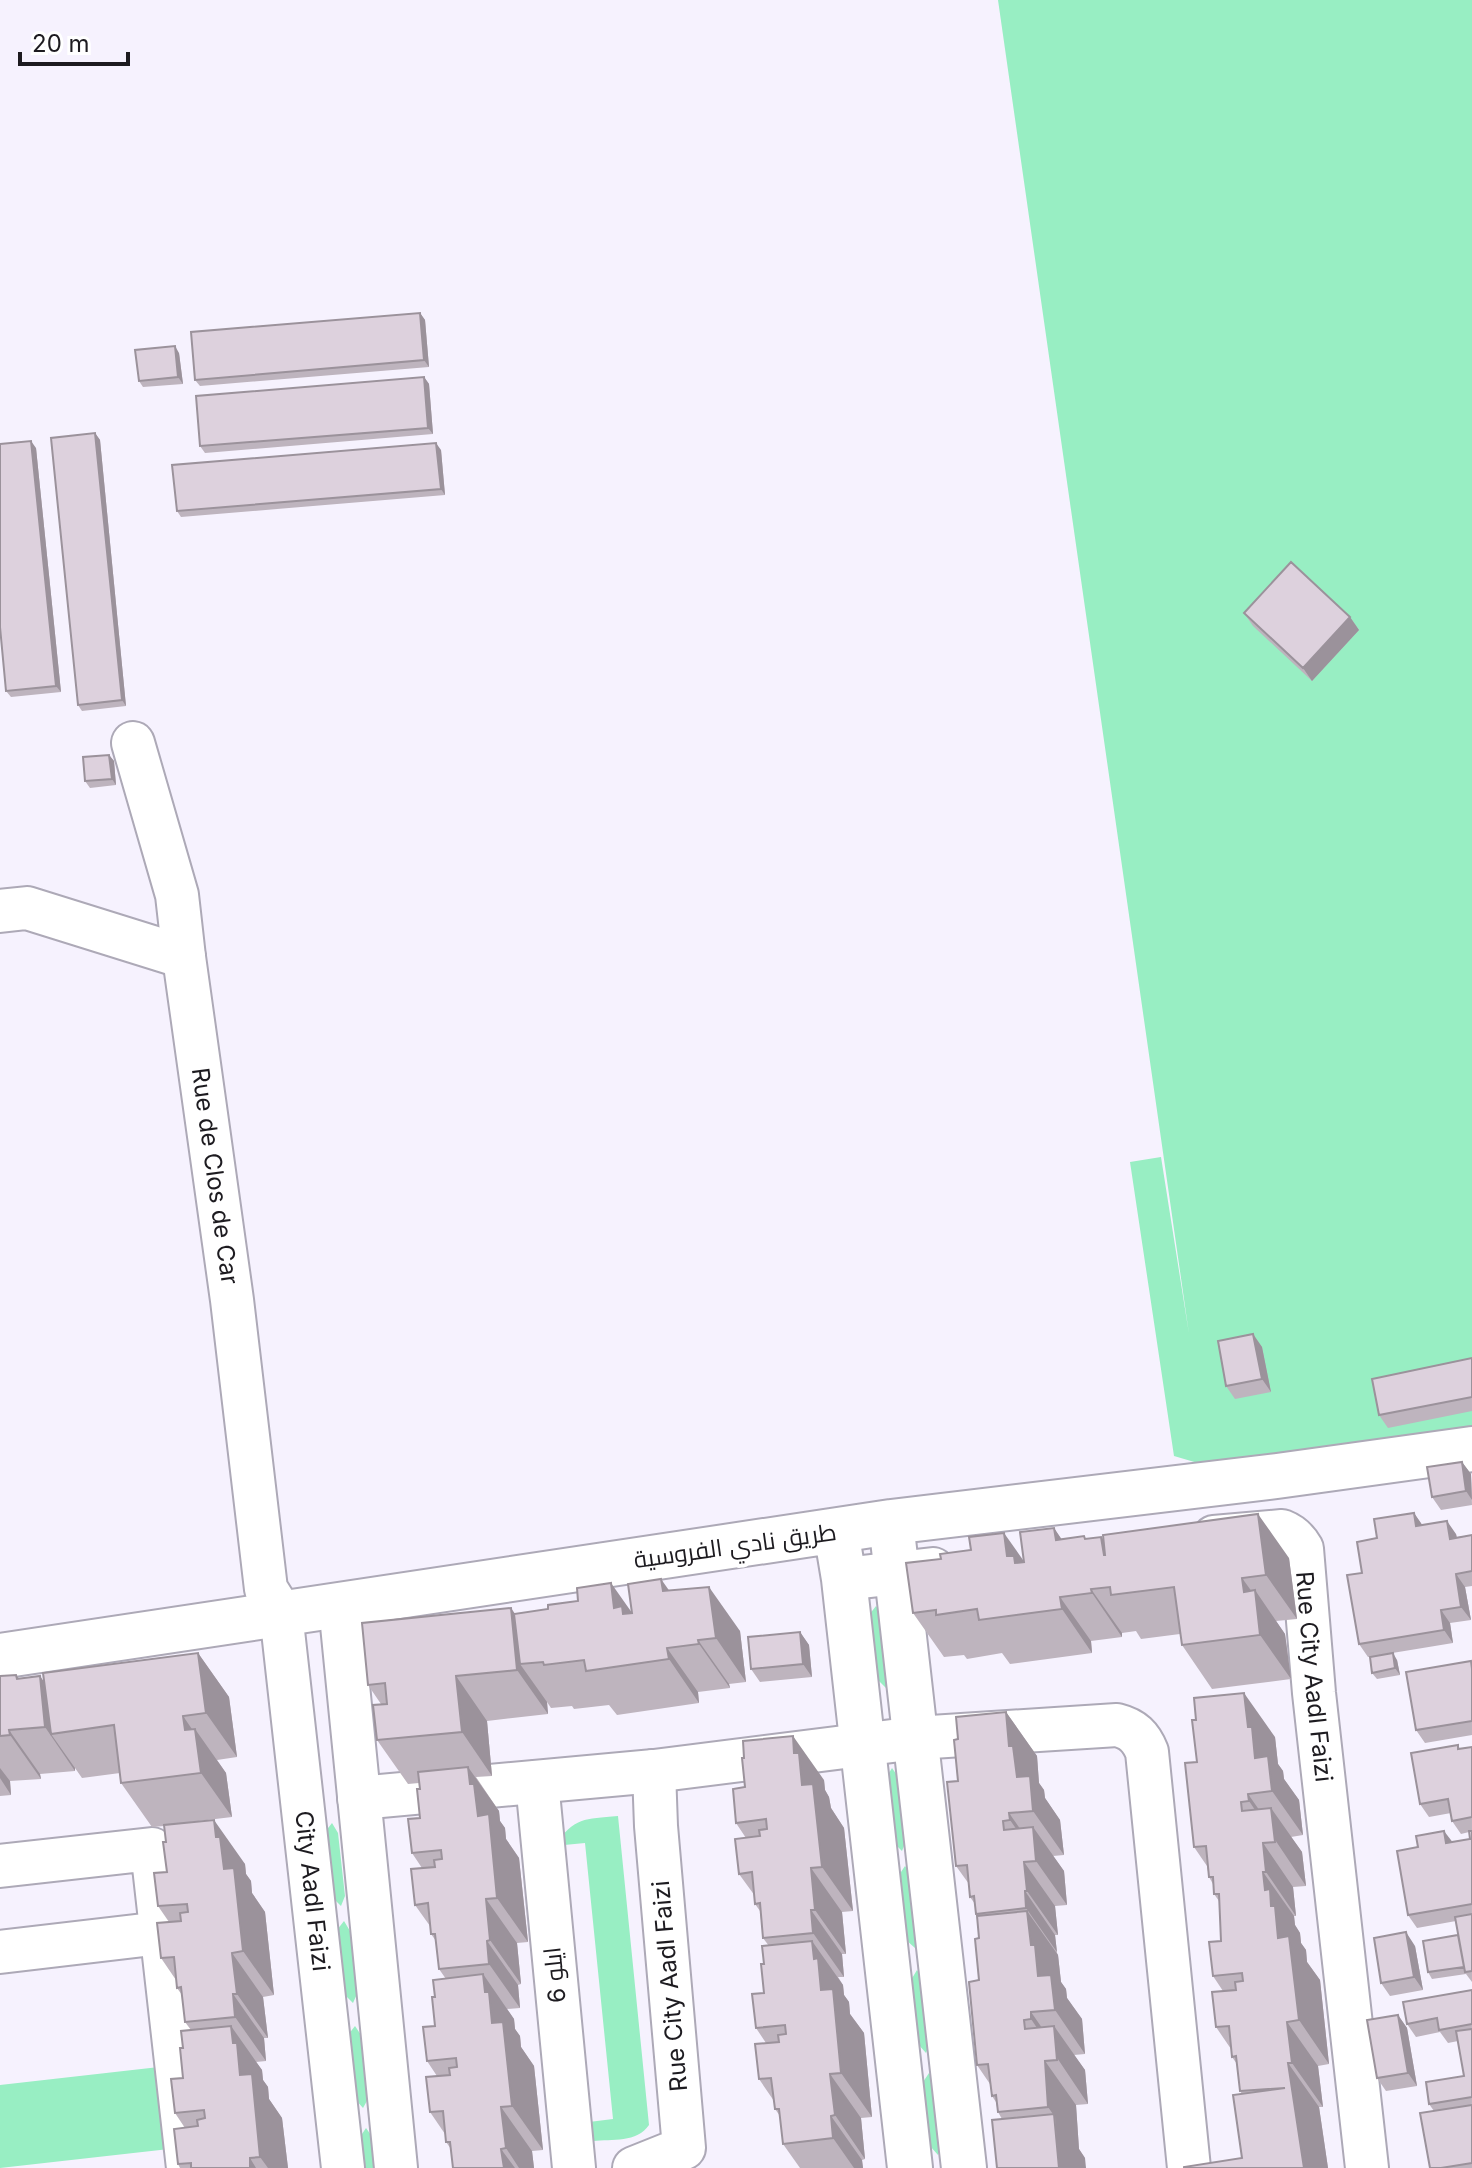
<svg xmlns="http://www.w3.org/2000/svg" width="1472" height="2168" viewBox="0 0 1472 2168" font-family="Inter,Cairo,sans-serif">
<rect width="100%" height="100%" fill="#f6f2fe"/>
<path fill="#98eec3" d="M 998,0 L 1472,0 L 1472,1434 L 1208,1466 L 1174,1456 L 1130,1162 L 1161,1157 L 1189,1334 Z
M 876,1606 L 882,1615 L 890,1679 L 886,1688 L 877,1679 L 869,1615 Z
M 892,1768 L 899,1778 L 906,1841 L 902,1851 L 893,1842 L 886,1778 Z
M 618,1816 L 649,2125 C 637,2143 612,2139 593,2141 L 588,2139 L 581,2123 L 613,2119 L 585,1843 L 554,1846 C 575,1817 584,1819 618,1816 Z
M 332,1823 L 338,1833 L 345,1896 L 341,1906 L 332,1897 L 325,1832 Z
M 905,1866 L 911,1875 L 919,1939 L 915,1948 L 906,1940 L 899,1875 Z
M 344,1921 L 350,1931 L 357,1994 L 353,2003 L 344,1994 L 337,1930 Z
M 917,1970 L 923,1980 L 930,2044 L 926,2053 L 918,2044 L 911,1980 Z
M 355,2026 L 361,2035 L 368,2099 L 363,2108 L 355,2099 L 348,2035 Z
M 159,2067 L 169,2149 L 0,2168 L 0,2085 Z
M 929,2073 L 936,2083 L 942,2146 L 938,2155 L 930,2146 L 923,2082 Z
M 366,2128 L 373,2138 L 376,2168 L 363,2168 L 360,2137 Z"/>
<g fill="none" stroke-linecap="round" stroke-linejoin="round">
<g stroke="#ada9b7" stroke-width="46">
<g id="minor">
<path id="s1" d="M 133,743 L 177,895 L 184,957 L 232,1300 L 266,1589 L 281,1613 L 343,2168"/>
<path d="M 0,911 L 27,908 L 184,957"/>
<path id="s2" d="M 1214,1537 L 1282,1531 C 1292,1535 1297,1540 1302,1549 L 1314,1693 L 1367,2168"/>
<path d="M 844,1579 L 933,1569"/>
<path d="M 340,1605 L 396,2168"/>
<path d="M 537,1782 L 574,2168"/>
<path d="M 359,1798 L 654,1771 L 916,1738 L 1117,1725 C 1133,1729 1141,1737 1147,1752 L 1189,2168"/>
<path d="M 0,1866 L 152,1849 L 188,2168"/>
<path d="M 0,1952 L 161,1933"/>
<path d="M 634,2168 L 684,2148 L 656,1826 L 654,1771"/>
</g>
</g>
<g stroke="#ada9b7" stroke-width="48">
<path id="secondary" d="M 891,1522 L 964,2168
M 836,1531 L 844,1579 L 910,2168
M 0,1656 L 891,1522 L 1277,1476 L 1472,1449"/>
</g>
<use href="#minor" stroke="#fff" stroke-width="42"/>
<use href="#secondary" stroke="#fff" stroke-width="44"/>
</g>
<path fill="#beb4be" d="M 420,313 L 425,320 L 429,367 L 200,386 L 195,380 Z
M 179,353 L 183,384 L 143,387 L 139,381 Z
M 424,377 L 429,384 L 433,434 L 205,453 L 200,446 Z
M 95,433 L 100,440 L 126,706 L 82,711 L 78,705 Z
M 36,448 L 61,692 L 11,697 L 6,691 Z
M 441,450 L 445,495 L 181,517 L 177,511 Z
M 1244,613 L 1350,617 L 1359,630 L 1312,681 L 1253,626 Z
M 109,755 L 114,761 L 116,785 L 90,788 L 85,781 Z
M 1253,1334 L 1262,1347 L 1271,1392 L 1235,1399 L 1226,1386 Z
M 1472,1358 L 1472,1411 L 1388,1428 L 1379,1415 Z
M 1462,1462 L 1471,1474 L 1472,1505 L 1441,1510 L 1432,1497 Z
M 1414,1513 L 1422,1525 L 1456,1534 L 1457,1537 L 1472,1535 L 1472,1586 L 1465,1587 L 1471,1620 L 1450,1623 L 1453,1643 L 1368,1657 L 1359,1644 L 1377,1538 Z
M 1054,1528 L 1061,1539 L 1103,1539 L 1289,1558 L 1297,1619 L 1276,1621 L 1285,1634 L 1291,1679 L 1212,1689 L 1182,1645 L 1180,1634 L 1141,1639 L 1136,1631 L 1122,1633 L 1122,1637 L 1091,1641 L 1092,1653 L 1010,1664 L 1002,1653 L 967,1659 L 964,1655 L 944,1657 L 913,1613 L 941,1559 L 971,1550 L 1024,1562 Z
M 669,1590 L 740,1631 L 746,1682 L 729,1684 L 730,1688 L 698,1692 L 699,1703 L 617,1715 L 609,1705 L 574,1709 L 572,1706 L 551,1708 L 547,1702 L 548,1714 L 487,1721 L 492,1776 L 476,1777 L 499,1811 L 500,1821 L 505,1828 L 506,1839 L 519,1858 L 528,1942 L 517,1943 L 521,1984 L 518,1985 L 520,2008 L 507,2009 L 514,2019 L 515,2029 L 520,2036 L 521,2047 L 534,2066 L 543,2150 L 532,2151 L 534,2168 L 453,2168 L 451,2149 L 446,2142 L 445,2134 L 430,2112 L 437,2076 L 427,2061 L 435,2026 L 435,1997 L 446,1979 L 439,1969 L 436,1941 L 431,1934 L 430,1926 L 415,1905 L 422,1868 L 412,1853 L 420,1818 L 419,1783 L 408,1784 L 377,1740 L 381,1704 L 368,1685 L 515,1614 L 632,1612 Z
M 800,1632 L 809,1645 L 812,1677 L 760,1682 L 751,1669 Z
M 198,1653 L 229,1697 L 237,1757 L 217,1760 L 226,1773 L 232,1817 L 182,1823 L 245,1864 L 246,1874 L 251,1881 L 252,1893 L 265,1912 L 274,1995 L 263,1997 L 268,2038 L 264,2038 L 266,2061 L 256,2062 L 262,2070 L 263,2080 L 268,2087 L 269,2099 L 282,2118 L 288,2168 L 180,2168 L 178,2164 L 185,2128 L 175,2113 L 183,2078 L 183,2048 L 191,2030 L 185,2022 L 182,1995 L 177,1988 L 176,1980 L 161,1958 L 169,1922 L 158,1906 L 167,1872 L 166,1842 L 164,1826 L 152,1827 L 121,1783 L 120,1773 L 82,1778 L 75,1768 L 75,1771 L 40,1774 L 41,1779 L 10,1781 L 11,1795 L 0,1796 L 0,1676 L 16,1675 L 19,1678 L 40,1676 L 44,1683 Z
M 1397,1660 L 1400,1675 L 1377,1679 L 1372,1673 Z
M 1472,1663 L 1472,1735 L 1425,1743 L 1416,1730 Z
M 1006,1712 L 1037,1756 L 1039,1783 L 1044,1790 L 1045,1798 L 1060,1820 L 1064,1855 L 1053,1856 L 1064,1871 L 1067,1905 L 1055,1906 L 1058,1935 L 1055,1935 L 1057,1953 L 1058,1955 L 1061,1982 L 1066,1989 L 1067,1998 L 1082,2019 L 1085,2054 L 1074,2055 L 1085,2070 L 1088,2104 L 1076,2105 L 1079,2149 L 1085,2158 L 1002,2119 L 998,2112 L 996,2102 L 992,2096 L 990,2084 L 977,2065 L 979,1938 L 977,1916 L 976,1914 L 975,1904 L 970,1897 L 969,1884 L 956,1866 L 958,1739 Z
M 1275,1737 L 1278,1764 L 1283,1771 L 1284,1779 L 1299,1800 L 1303,1835 L 1291,1837 L 1302,1852 L 1306,1886 L 1293,1887 L 1296,1916 L 1294,1916 L 1295,1925 L 1300,1933 L 1301,1943 L 1306,1950 L 1307,1962 L 1320,1980 L 1329,2064 L 1318,2066 L 1323,2107 L 1319,2107 L 1328,2168 L 1184,2168 L 1242,2158 L 1242,2094 L 1240,2091 L 1237,2064 L 1232,2057 L 1231,2049 L 1216,2027 L 1223,1991 L 1213,1976 L 1221,1941 L 1219,1901 L 1214,1894 L 1213,1884 L 1209,1877 L 1207,1866 L 1194,1847 L 1197,1762 Z
M 1458,1745 L 1460,1749 L 1472,1747 L 1472,1982 L 1466,1974 L 1432,1979 L 1428,1972 L 1458,1935 L 1456,1921 L 1417,1928 L 1408,1915 L 1452,1842 L 1470,1839 L 1469,1832 L 1461,1834 L 1452,1821 L 1451,1813 L 1429,1817 L 1420,1804 Z
M 824,1780 L 825,1790 L 829,1797 L 831,1808 L 844,1828 L 853,1911 L 842,1912 L 846,1954 L 842,1954 L 844,1977 L 838,1977 L 843,1985 L 844,1995 L 849,2002 L 850,2014 L 864,2033 L 872,2117 L 861,2118 L 865,2159 L 862,2160 L 863,2168 L 800,2168 L 783,2144 L 780,2116 L 775,2109 L 774,2101 L 759,2079 L 766,2043 L 756,2028 L 764,1993 L 764,1964 L 769,1946 L 763,1938 L 760,1911 L 755,1904 L 755,1896 L 739,1874 L 746,1838 L 736,1823 L 745,1787 Z
M 1415,1946 L 1423,1990 L 1390,1996 L 1381,1983 Z
M 1472,1990 L 1472,2168 L 1430,2168 L 1434,2111 L 1429,2104 L 1464,2076 L 1458,2041 L 1448,2043 L 1440,2032 L 1416,2037 L 1407,2024 Z
M 1398,2015 L 1407,2028 L 1417,2086 L 1386,2091 L 1377,2078 Z"/>
<path fill="#9b929b" d="M 420,313 L 425,320 L 429,367 L 424,360 Z
M 175,346 L 179,353 L 183,384 L 178,377 Z
M 424,377 L 429,384 L 433,434 L 428,428 Z
M 95,433 L 100,440 L 126,706 L 122,700 Z
M 31,441 L 36,448 L 61,692 L 56,686 Z
M 436,443 L 441,450 L 445,495 L 441,489 Z
M 1350,617 L 1359,630 L 1312,681 L 1303,668 Z
M 109,755 L 114,761 L 116,785 L 112,779 Z
M 1253,1334 L 1262,1347 L 1271,1392 L 1262,1379 Z
M 1462,1462 L 1471,1474 L 1472,1500 L 1466,1491 Z
M 1414,1513 L 1423,1526 L 1416,1526 Z
M 1258,1514 L 1289,1558 L 1297,1619 L 1266,1575 Z
M 1447,1521 L 1456,1534 L 1459,1552 L 1450,1539 Z
M 1054,1528 L 1084,1572 L 1056,1540 Z
M 1004,1533 L 1035,1577 L 1007,1556 Z
M 1456,1574 L 1465,1587 L 1471,1620 L 1461,1607 Z
M 1242,1578 L 1255,1596 L 1255,1590 L 1285,1634 L 1291,1679 L 1260,1635 L 1244,1592 Z
M 661,1579 L 692,1623 L 663,1591 Z
M 611,1583 L 642,1627 L 614,1608 Z
M 709,1587 L 740,1631 L 746,1682 L 716,1638 Z
M 1091,1589 L 1122,1633 L 1122,1637 L 1092,1593 Z
M 1060,1597 L 1091,1641 L 1092,1653 L 1062,1609 Z
M 511,1608 L 542,1653 L 520,1664 L 547,1702 L 548,1714 L 517,1670 Z
M 1441,1610 L 1450,1623 L 1453,1643 L 1444,1630 Z
M 800,1632 L 809,1645 L 812,1677 L 803,1664 Z
M 698,1640 L 729,1684 L 730,1688 L 699,1644 Z
M 667,1648 L 698,1692 L 699,1703 L 669,1659 Z
M 198,1653 L 229,1697 L 237,1757 L 206,1713 Z
M 1393,1653 L 1397,1660 L 1400,1675 L 1395,1668 Z
M 16,1675 L 43,1713 L 40,1676 L 71,1721 L 51,1734 L 75,1768 L 75,1771 L 45,1727 L 17,1679 Z
M 456,1676 L 487,1721 L 492,1776 L 462,1732 Z
M 1244,1693 L 1275,1737 L 1278,1764 L 1283,1771 L 1284,1779 L 1299,1800 L 1303,1835 L 1272,1791 L 1255,1758 L 1248,1727 Z
M 1006,1712 L 1037,1756 L 1039,1783 L 1044,1790 L 1045,1798 L 1060,1820 L 1064,1855 L 1033,1811 L 1017,1777 L 1009,1746 Z
M 183,1716 L 196,1735 L 195,1729 L 226,1773 L 232,1817 L 201,1773 L 185,1730 Z
M 9,1730 L 40,1774 L 41,1779 L 10,1735 Z
M 793,1736 L 824,1780 L 825,1790 L 829,1797 L 831,1808 L 844,1828 L 853,1911 L 822,1867 L 794,1753 Z
M 468,1767 L 499,1811 L 500,1821 L 505,1828 L 506,1839 L 519,1858 L 528,1942 L 497,1898 L 470,1784 Z
M 0,1768 L 10,1781 L 11,1795 L 0,1778 Z
M 1248,1794 L 1274,1831 L 1271,1808 L 1302,1852 L 1306,1886 L 1249,1801 Z
M 1009,1813 L 1035,1850 L 1033,1827 L 1064,1871 L 1067,1905 L 1036,1861 L 1036,1857 L 1010,1820 Z
M 214,1820 L 245,1864 L 246,1874 L 251,1881 L 252,1893 L 265,1912 L 274,1995 L 243,1951 L 216,1837 Z
M 1444,1831 L 1454,1844 L 1446,1843 Z
M 1263,1843 L 1293,1887 L 1296,1916 L 1266,1872 Z
M 1024,1862 L 1055,1906 L 1058,1935 L 1027,1891 Z
M 811,1868 L 842,1912 L 846,1954 L 815,1910 Z
M 1263,1872 L 1294,1916 L 1295,1925 L 1300,1933 L 1301,1943 L 1306,1950 L 1307,1962 L 1320,1980 L 1329,2064 L 1299,2020 L 1271,1906 L 1265,1890 Z
M 1025,1891 L 1055,1935 L 1057,1952 L 1026,1908 Z
M 486,1899 L 517,1943 L 521,1984 L 490,1940 Z
M 811,1910 L 842,1954 L 844,1977 L 813,1933 Z
M 1027,1911 L 1058,1955 L 1061,1982 L 1066,1989 L 1067,1998 L 1082,2019 L 1085,2054 L 1055,2010 L 1038,1976 L 1031,1945 Z
M 1406,1932 L 1415,1946 L 1423,1990 L 1414,1977 Z
M 487,1941 L 518,1985 L 520,2008 L 489,1964 Z
M 812,1941 L 843,1985 L 844,1995 L 849,2002 L 850,2014 L 864,2033 L 872,2117 L 841,2073 L 814,1959 Z
M 232,1953 L 263,1997 L 268,2038 L 237,1994 Z
M 483,1974 L 514,2019 L 515,2029 L 520,2036 L 521,2047 L 534,2066 L 543,2150 L 512,2106 L 485,1992 Z
M 233,1994 L 264,2038 L 266,2061 L 235,2017 Z
M 1031,2012 L 1056,2048 L 1054,2026 L 1085,2070 L 1088,2104 L 1031,2019 Z
M 1398,2015 L 1407,2028 L 1417,2086 L 1408,2073 Z
M 1287,2022 L 1318,2066 L 1323,2107 L 1292,2063 Z
M 231,2026 L 262,2070 L 263,2080 L 268,2087 L 269,2099 L 282,2118 L 288,2168 L 268,2168 L 260,2157 L 233,2043 Z
M 1045,2061 L 1076,2105 L 1079,2149 L 1085,2158 L 1086,2168 L 1059,2168 L 1055,2117 L 1048,2107 Z
M 1288,2063 L 1319,2107 L 1328,2168 L 1304,2168 Z
M 830,2074 L 861,2118 L 865,2159 L 835,2115 Z
M 501,2107 L 532,2151 L 534,2168 L 519,2168 L 506,2148 Z
M 831,2116 L 862,2160 L 863,2168 L 854,2168 L 833,2138 Z
M 501,2149 L 515,2168 L 504,2168 Z
M 250,2158 L 256,2168 L 250,2168 Z"/>
<path fill="#ddd1dd" stroke="#9b929b" stroke-width="2" d="M 420,313 L 424,360 L 195,380 L 191,332 Z
M 175,346 L 178,377 L 139,381 L 135,350 Z
M 424,377 L 428,428 L 200,446 L 196,396 Z
M 95,433 L 122,700 L 78,705 L 51,438 Z
M 31,441 L 56,686 L 6,691 L 0,627 L 0,444 Z
M 436,443 L 441,489 L 177,511 L 172,465 Z
M 1291,562 L 1350,617 L 1303,668 L 1244,613 Z
M 109,755 L 112,779 L 85,781 L 83,757 Z
M 1253,1334 L 1262,1379 L 1226,1386 L 1218,1341 Z
M 1472,1358 L 1472,1397 L 1379,1415 L 1372,1379 Z
M 1462,1462 L 1466,1491 L 1432,1497 L 1427,1467 Z
M 1414,1513 L 1416,1526 L 1447,1521 L 1450,1539 L 1472,1535 L 1472,1571 L 1456,1574 L 1461,1607 L 1441,1610 L 1444,1630 L 1359,1644 L 1347,1575 L 1362,1573 L 1357,1542 L 1377,1538 L 1374,1519 Z
M 1258,1514 L 1266,1575 L 1242,1578 L 1244,1592 L 1255,1590 L 1260,1635 L 1182,1645 L 1174,1587 L 1111,1595 L 1110,1587 L 1091,1589 L 1092,1593 L 1060,1597 L 1062,1609 L 979,1620 L 977,1609 L 936,1615 L 936,1610 L 913,1613 L 906,1563 L 941,1559 L 940,1554 L 971,1550 L 969,1537 L 1004,1533 L 1007,1556 L 1014,1556 L 1015,1563 L 1024,1562 L 1020,1532 L 1054,1528 L 1056,1540 L 1084,1536 L 1085,1539 L 1101,1537 L 1104,1555 L 1105,1555 L 1103,1535 Z
M 661,1579 L 663,1591 L 709,1587 L 716,1638 L 698,1640 L 699,1644 L 667,1648 L 669,1659 L 586,1671 L 584,1660 L 544,1665 L 543,1662 L 520,1664 L 514,1614 L 548,1609 L 548,1605 L 578,1601 L 577,1588 L 611,1583 L 614,1608 L 622,1606 L 623,1614 L 632,1613 L 628,1584 Z
M 511,1608 L 517,1670 L 456,1676 L 462,1732 L 377,1740 L 373,1705 L 387,1704 L 385,1683 L 368,1685 L 362,1623 Z
M 800,1632 L 803,1664 L 751,1669 L 748,1637 Z
M 198,1653 L 206,1713 L 183,1716 L 185,1730 L 195,1729 L 201,1773 L 121,1783 L 114,1725 L 51,1734 L 43,1673 Z
M 1393,1653 L 1395,1668 L 1372,1673 L 1370,1657 Z
M 1471,1661 L 1472,1669 L 1472,1721 L 1416,1730 L 1406,1672 Z
M 16,1675 L 17,1679 L 40,1676 L 45,1727 L 9,1730 L 10,1735 L 0,1736 L 0,1676 Z
M 1244,1693 L 1248,1727 L 1252,1727 L 1255,1758 L 1268,1756 L 1272,1791 L 1248,1794 L 1249,1801 L 1241,1802 L 1242,1811 L 1271,1808 L 1275,1842 L 1263,1843 L 1266,1872 L 1263,1872 L 1265,1890 L 1270,1889 L 1271,1906 L 1275,1906 L 1278,1938 L 1289,1936 L 1299,2020 L 1287,2022 L 1292,2063 L 1288,2063 L 1304,2168 L 1184,2168 L 1184,2167 L 1242,2158 L 1233,2095 L 1285,2088 L 1240,2091 L 1236,2056 L 1232,2057 L 1229,2026 L 1216,2027 L 1212,1992 L 1236,1990 L 1235,1982 L 1243,1981 L 1242,1973 L 1213,1976 L 1209,1942 L 1221,1941 L 1219,1894 L 1214,1894 L 1213,1877 L 1209,1877 L 1206,1846 L 1194,1847 L 1185,1763 L 1197,1762 L 1192,1720 L 1196,1720 L 1194,1698 Z
M 1006,1712 L 1009,1746 L 1013,1746 L 1017,1777 L 1030,1776 L 1033,1811 L 1009,1813 L 1010,1820 L 1003,1821 L 1004,1830 L 1033,1827 L 1036,1861 L 1024,1862 L 1027,1891 L 1025,1891 L 1026,1908 L 976,1914 L 974,1896 L 970,1897 L 967,1865 L 956,1866 L 947,1782 L 958,1781 L 954,1740 L 958,1739 L 956,1717 Z
M 793,1736 L 794,1753 L 799,1753 L 802,1785 L 813,1784 L 822,1867 L 811,1868 L 815,1910 L 811,1910 L 813,1933 L 763,1938 L 760,1903 L 755,1904 L 752,1872 L 739,1874 L 735,1839 L 760,1836 L 759,1830 L 767,1829 L 766,1819 L 736,1823 L 733,1789 L 745,1787 L 742,1758 L 744,1758 L 743,1741 Z
M 1458,1745 L 1458,1749 L 1472,1747 L 1472,1817 L 1452,1821 L 1448,1799 L 1420,1804 L 1411,1753 Z
M 468,1767 L 470,1784 L 474,1784 L 478,1816 L 489,1814 L 497,1898 L 486,1899 L 490,1940 L 487,1941 L 489,1964 L 439,1969 L 435,1934 L 431,1934 L 428,1903 L 415,1905 L 411,1869 L 435,1867 L 434,1860 L 442,1859 L 441,1850 L 412,1853 L 408,1819 L 420,1818 L 417,1789 L 420,1789 L 418,1772 Z
M 214,1820 L 216,1837 L 220,1837 L 224,1869 L 234,1868 L 243,1951 L 232,1953 L 237,1994 L 233,1994 L 235,2017 L 185,2022 L 181,1987 L 177,1988 L 174,1957 L 161,1958 L 157,1923 L 181,1921 L 180,1913 L 188,1912 L 187,1904 L 158,1906 L 154,1873 L 167,1872 L 163,1842 L 166,1842 L 164,1825 Z
M 1444,1831 L 1446,1843 L 1470,1839 L 1469,1831 L 1472,1831 L 1472,1904 L 1408,1915 L 1397,1851 L 1418,1847 L 1416,1836 Z
M 1027,1911 L 1031,1945 L 1035,1945 L 1038,1976 L 1051,1975 L 1055,2010 L 1031,2012 L 1031,2019 L 1024,2020 L 1025,2029 L 1054,2026 L 1057,2060 L 1045,2061 L 1048,2107 L 998,2112 L 996,2095 L 992,2096 L 988,2064 L 977,2065 L 969,1982 L 979,1980 L 975,1939 L 979,1938 L 977,1916 Z
M 1472,1914 L 1472,1971 L 1465,1972 L 1455,1917 Z
M 1406,1932 L 1414,1977 L 1381,1983 L 1374,1938 Z
M 1458,1935 L 1464,1967 L 1428,1972 L 1423,1941 Z
M 812,1941 L 814,1959 L 818,1958 L 821,1990 L 833,1989 L 841,2073 L 830,2074 L 835,2115 L 831,2116 L 833,2138 L 783,2144 L 779,2109 L 775,2109 L 771,2078 L 759,2079 L 755,2044 L 779,2042 L 778,2035 L 786,2034 L 785,2025 L 756,2028 L 752,1994 L 764,1993 L 761,1964 L 764,1964 L 762,1946 Z
M 483,1974 L 485,1992 L 489,1992 L 492,2023 L 503,2022 L 512,2106 L 501,2107 L 506,2148 L 501,2149 L 504,2168 L 453,2168 L 450,2142 L 446,2142 L 443,2111 L 430,2112 L 426,2077 L 450,2075 L 449,2068 L 457,2067 L 456,2058 L 427,2061 L 423,2027 L 435,2026 L 432,1997 L 435,1997 L 433,1980 Z
M 1472,1990 L 1472,2024 L 1439,2030 L 1437,2018 L 1407,2024 L 1403,2002 Z
M 1398,2015 L 1408,2073 L 1377,2078 L 1367,2020 Z
M 231,2026 L 233,2043 L 237,2043 L 240,2075 L 252,2074 L 260,2157 L 250,2158 L 250,2168 L 191,2168 L 191,2163 L 178,2164 L 174,2129 L 198,2126 L 197,2120 L 205,2118 L 204,2110 L 175,2113 L 171,2079 L 183,2078 L 180,2048 L 183,2048 L 181,2031 Z
M 1472,2029 L 1472,2097 L 1429,2104 L 1426,2082 L 1464,2076 L 1456,2031 Z
M 1472,2105 L 1472,2163 L 1441,2168 L 1430,2168 L 1420,2113 Z
M 1054,2114 L 1059,2168 L 997,2168 L 992,2120 Z"/>
<g text-anchor="middle" stroke-width="8" stroke-linejoin="round" paint-order="stroke">
<g font-size="24" fill="#1d1b20" stroke="#fff">
<text dy="8" stroke="none"><textPath href="#s1" startOffset="442">Rue de Clos de Car</textPath></text>
<text transform="translate(735 1546) rotate(-8)" y="8">طريق نادي الفروسية</text>
<text dy="8" stroke="none"><textPath href="#s2" startOffset="224">Rue City Aadl Faizi</textPath></text>
<text dy="8" stroke="none"><textPath href="#s1" startOffset="1166">City Aadl Faizi</textPath></text>
<text transform="translate(555 1975) rotate(-96)" y="8">ايلو 6</text>
<text transform="translate(670 1986) rotate(-95)" y="8">Rue City Aadl Faizi</text>
</g>
</g>
<path d="M20 52v12h108v-12" fill="none" stroke="#1d1b20" stroke-width="4"/>
<text x="32" y="52" font-size="24" fill="#1d1b20" stroke="#ffffff" stroke-width="6" paint-order="stroke">20 m</text>
</svg>
